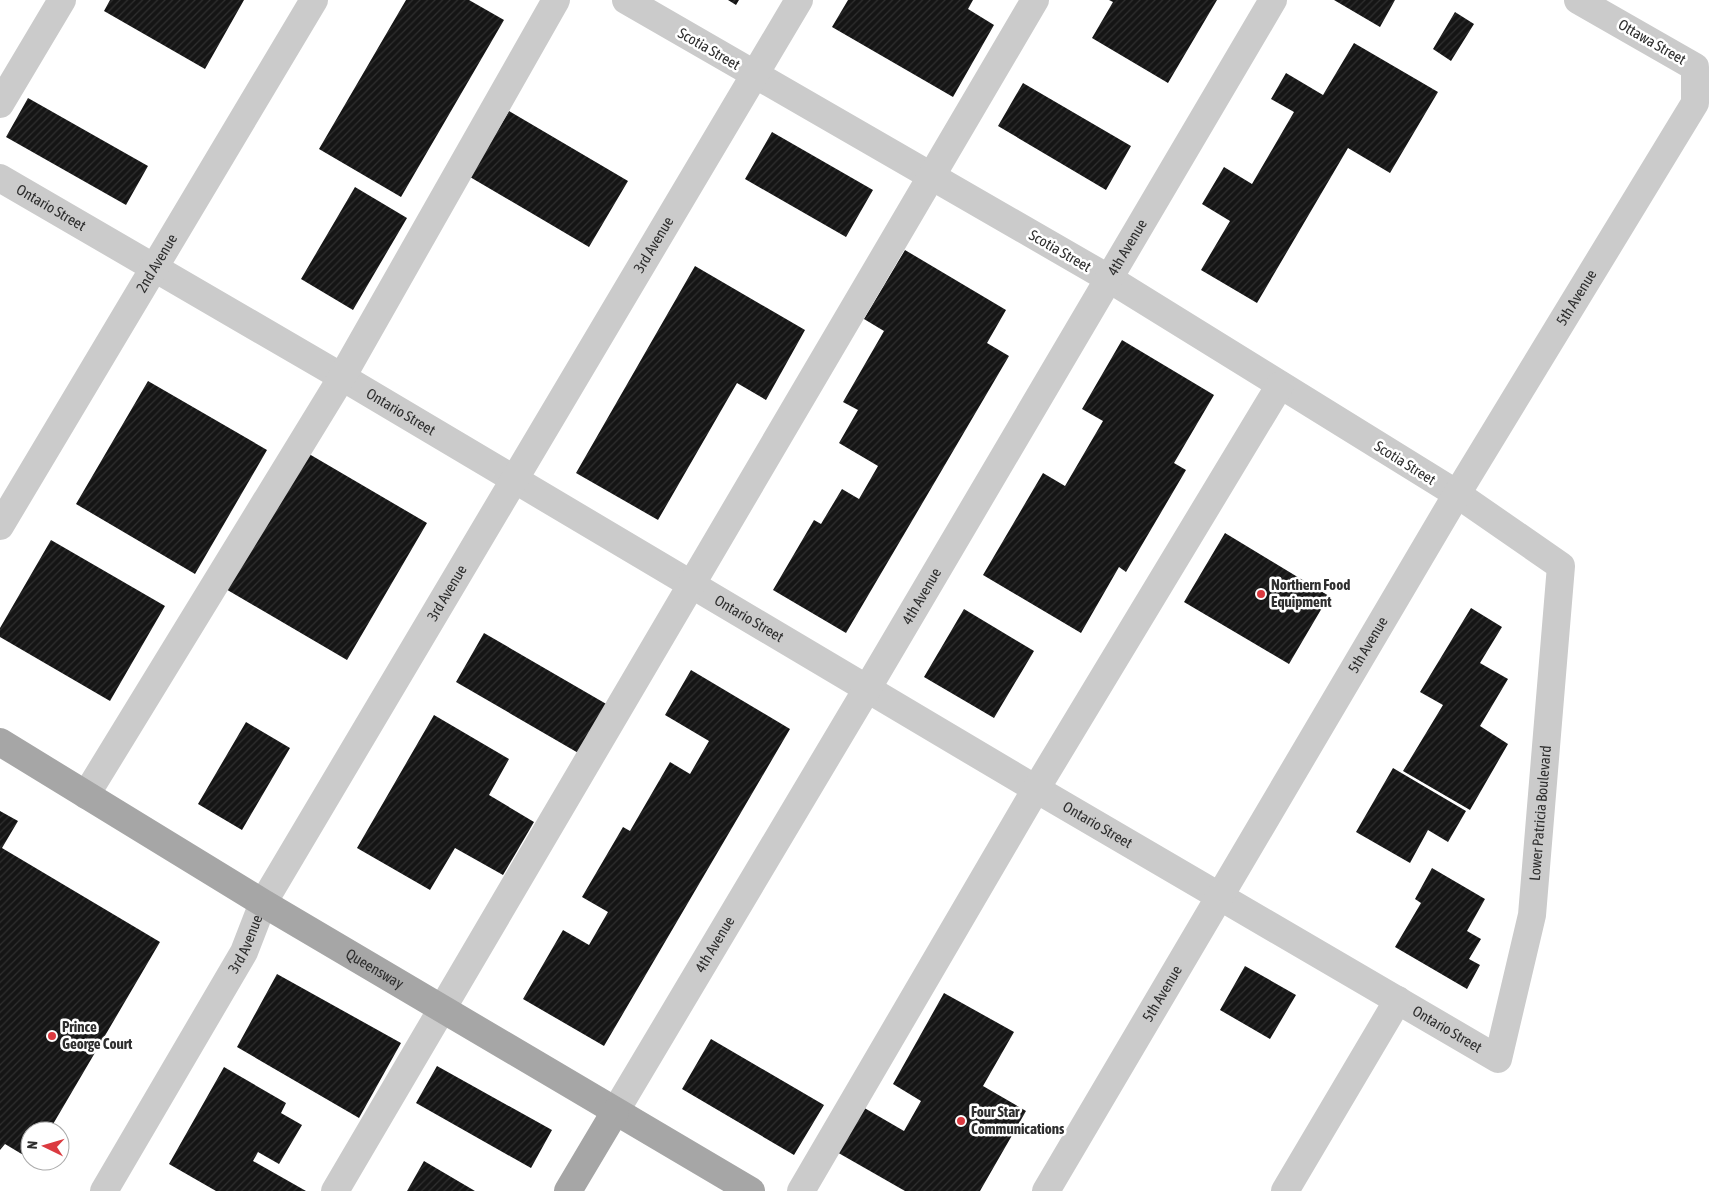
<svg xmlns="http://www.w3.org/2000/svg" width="1732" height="1191" viewBox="0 0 1732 1191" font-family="'Asap Condensed',sans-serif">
<defs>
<pattern id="building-hatch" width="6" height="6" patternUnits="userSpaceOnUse" patternTransform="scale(1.25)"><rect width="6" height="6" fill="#151515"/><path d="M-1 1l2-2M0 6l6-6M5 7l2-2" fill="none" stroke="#2f2f2f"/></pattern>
</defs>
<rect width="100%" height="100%" fill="#fff"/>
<path fill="url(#building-hatch)" d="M 110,0 L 244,0 L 205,69 L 104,11 Z
M 406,0 L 469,0 L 504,20 L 401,197 L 319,149 Z
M 728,0 L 739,0 L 736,5 Z
M 848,0 L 973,0 L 968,9 L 994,25 L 953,97 L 832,27 Z
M 1109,0 L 1217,0 L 1168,83 L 1092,38 L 1113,2 Z
M 1334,0 L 1395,0 L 1380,27 Z
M 1455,12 L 1474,24 L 1451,61 L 1433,49 Z
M 1354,43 L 1438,92 L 1390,173 L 1348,148 L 1257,303 L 1201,270 L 1230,221 L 1202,204 L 1224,167 L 1252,184 L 1294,112 L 1271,99 L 1286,73 L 1323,95 Z
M 1023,83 L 1131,146 L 1106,190 L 998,126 Z
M 28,98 L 148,166 L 126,205 L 6,137 Z
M 509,111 L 628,181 L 589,247 L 470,177 Z
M 772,132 L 873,190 L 846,237 L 745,179 Z
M 355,187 L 407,218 L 353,310 L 301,279 Z
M 905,250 L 1006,310 L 987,343 L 1009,356 L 846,633 L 773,590 L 814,520 L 821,524 L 842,489 L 859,499 L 878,466 L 839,443 L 858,410 L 843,402 L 884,331 L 864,319 Z
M 695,266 L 805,330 L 766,400 L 737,383 L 658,520 L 576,473 Z
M 1122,340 L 1214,395 L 1174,463 L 1186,470 L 1126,572 L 1119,567 L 1081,633 L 983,575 L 1043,473 L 1065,486 L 1103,421 L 1082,409 Z
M 148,381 L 267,450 L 195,574 L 76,504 Z
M 304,451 L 427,523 L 347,660 L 224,588 Z
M 1225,533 L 1329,596 L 1289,664 L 1184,602 Z
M 51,540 L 165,606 L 110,701 L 0,637 L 0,628 Z
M 1471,608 L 1502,627 L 1480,663 L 1508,679 L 1480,726 L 1508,744 L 1470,810 L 1403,771 L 1443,705 L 1420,692 Z
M 964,609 L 1034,651 L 994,718 L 924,677 Z
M 484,633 L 608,705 L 580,754 L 456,682 Z
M 691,670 L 790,729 L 604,1046 L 523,999 L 563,930 L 589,945 L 608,912 L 582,897 L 623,827 L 630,831 L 670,762 L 690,774 L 709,741 L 665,715 Z
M 434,715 L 509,759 L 489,795 L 534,822 L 503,875 L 455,848 L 430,890 L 357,848 Z
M 246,722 L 290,748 L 242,830 L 198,804 Z
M 1393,768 L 1466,811 L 1448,842 L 1428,830 L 1410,863 L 1356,832 Z
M 0,811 L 18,821 L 2,848 L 160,942 L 49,1131 L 30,1131 L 30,1159 L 5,1144 L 0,1150 Z
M 1432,868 L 1485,899 L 1467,931 L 1481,939 L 1469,959 L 1480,965 L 1467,989 L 1395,947 L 1421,903 L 1415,899 Z
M 1245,966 L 1296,995 L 1270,1039 L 1220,1010 Z
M 277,974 L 401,1043 L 359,1118 L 237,1047 Z
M 944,993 L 1014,1032 L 983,1086 L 1026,1111 L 980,1191 L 905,1191 L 835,1151 L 861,1106 L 904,1131 L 921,1101 L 893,1084 Z
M 711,1039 L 824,1105 L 794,1155 L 682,1089 Z
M 437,1066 L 552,1130 L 531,1168 L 416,1103 Z
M 224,1067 L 286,1103 L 281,1113 L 302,1125 L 279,1164 L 258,1152 L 253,1161 L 306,1191 L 216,1191 L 169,1164 Z
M 424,1161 L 475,1191 L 407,1191 Z"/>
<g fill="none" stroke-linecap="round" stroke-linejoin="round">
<g stroke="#cbcbcb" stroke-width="28">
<path d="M 0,104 L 62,0"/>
<path id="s1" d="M 0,178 L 342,377 L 1036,789 L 1498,1059 L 1532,915 L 1561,566 L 1457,494 L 1108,278 L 626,0"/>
<path id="s2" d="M 0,526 L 314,0"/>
<path d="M 86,795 L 342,377 L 556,0"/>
<path id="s3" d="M 615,1112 L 867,689 L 1273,0"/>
<path id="s4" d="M 104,1191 L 244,952 L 263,903 L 799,0"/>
<path d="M 335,1191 L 1035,0"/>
<path d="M 801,1191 L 1036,789 L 1280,385"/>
<path id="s5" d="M 1046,1191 L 1457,494 L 1695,103 L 1695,67 L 1578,0"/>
<path d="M 1285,1191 L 1398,1000"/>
</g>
<g stroke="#a6a6a6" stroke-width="28">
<path id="s6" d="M 0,742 L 263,903 L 751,1191"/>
<path d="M 568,1191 L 615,1112"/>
</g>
</g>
<g fill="#db3a40" stroke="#fff" stroke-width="2">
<circle cx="1261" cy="594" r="5"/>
<circle cx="52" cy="1036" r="5"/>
<circle cx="961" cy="1121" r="5"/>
</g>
<g text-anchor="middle" stroke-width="5" stroke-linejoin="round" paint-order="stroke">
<g font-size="15" fill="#2e2e2e" stroke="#fff">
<text transform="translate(1652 42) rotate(30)" y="5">Ottawa Street</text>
<text transform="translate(709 49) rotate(30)" y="5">Scotia Street</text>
<text dy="5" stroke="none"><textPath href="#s1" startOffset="59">Ontario Street</textPath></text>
<text dy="5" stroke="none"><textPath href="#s4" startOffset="1095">3rd Avenue</textPath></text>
<text dy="5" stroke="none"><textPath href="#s3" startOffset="1005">4th Avenue</textPath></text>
<text transform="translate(1060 251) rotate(30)" y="5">Scotia Street</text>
<text dy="5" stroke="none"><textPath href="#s2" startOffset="306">2nd Avenue</textPath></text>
<text dy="5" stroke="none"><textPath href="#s5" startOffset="1039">5th Avenue</textPath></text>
<text dy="5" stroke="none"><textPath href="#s1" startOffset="464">Ontario Street</textPath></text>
<text transform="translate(1405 463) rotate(32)" y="5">Scotia Street</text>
<text dy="5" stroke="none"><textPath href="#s4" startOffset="690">3rd Avenue</textPath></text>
<text dy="5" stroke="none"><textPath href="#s3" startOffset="600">4th Avenue</textPath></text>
<text dy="5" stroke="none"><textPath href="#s1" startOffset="869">Ontario Street</textPath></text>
<text dy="5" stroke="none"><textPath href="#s5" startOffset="634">5th Avenue</textPath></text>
<text dy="5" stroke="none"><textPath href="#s1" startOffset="1988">Lower Patricia Boulevard</textPath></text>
<text dy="5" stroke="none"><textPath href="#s1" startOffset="1274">Ontario Street</textPath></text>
<text dy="5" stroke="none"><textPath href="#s4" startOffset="285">3rd Avenue</textPath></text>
<text dy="5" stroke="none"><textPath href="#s3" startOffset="195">4th Avenue</textPath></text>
<text dy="5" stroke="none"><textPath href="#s6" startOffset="438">Queensway</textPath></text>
<text dy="5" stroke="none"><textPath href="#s5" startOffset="229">5th Avenue</textPath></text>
<text dy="5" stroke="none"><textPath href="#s1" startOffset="1679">Ontario Street</textPath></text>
</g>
<g font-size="15" font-weight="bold" fill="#2e2e2e" stroke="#fff" text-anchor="start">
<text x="1271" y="590">Northern Food<tspan x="1271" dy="17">Equipment</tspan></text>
<text x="62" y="1032">Prince<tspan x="62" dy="17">George Court</tspan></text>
<text x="971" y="1117">Four Star<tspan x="971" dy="17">Communications</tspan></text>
</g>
</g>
<g transform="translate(45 1146) rotate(275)"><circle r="24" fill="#ffffff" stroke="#ababab"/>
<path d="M0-4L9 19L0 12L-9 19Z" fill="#db3a40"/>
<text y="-8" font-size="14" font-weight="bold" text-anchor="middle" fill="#2e2e2e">N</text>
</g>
</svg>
